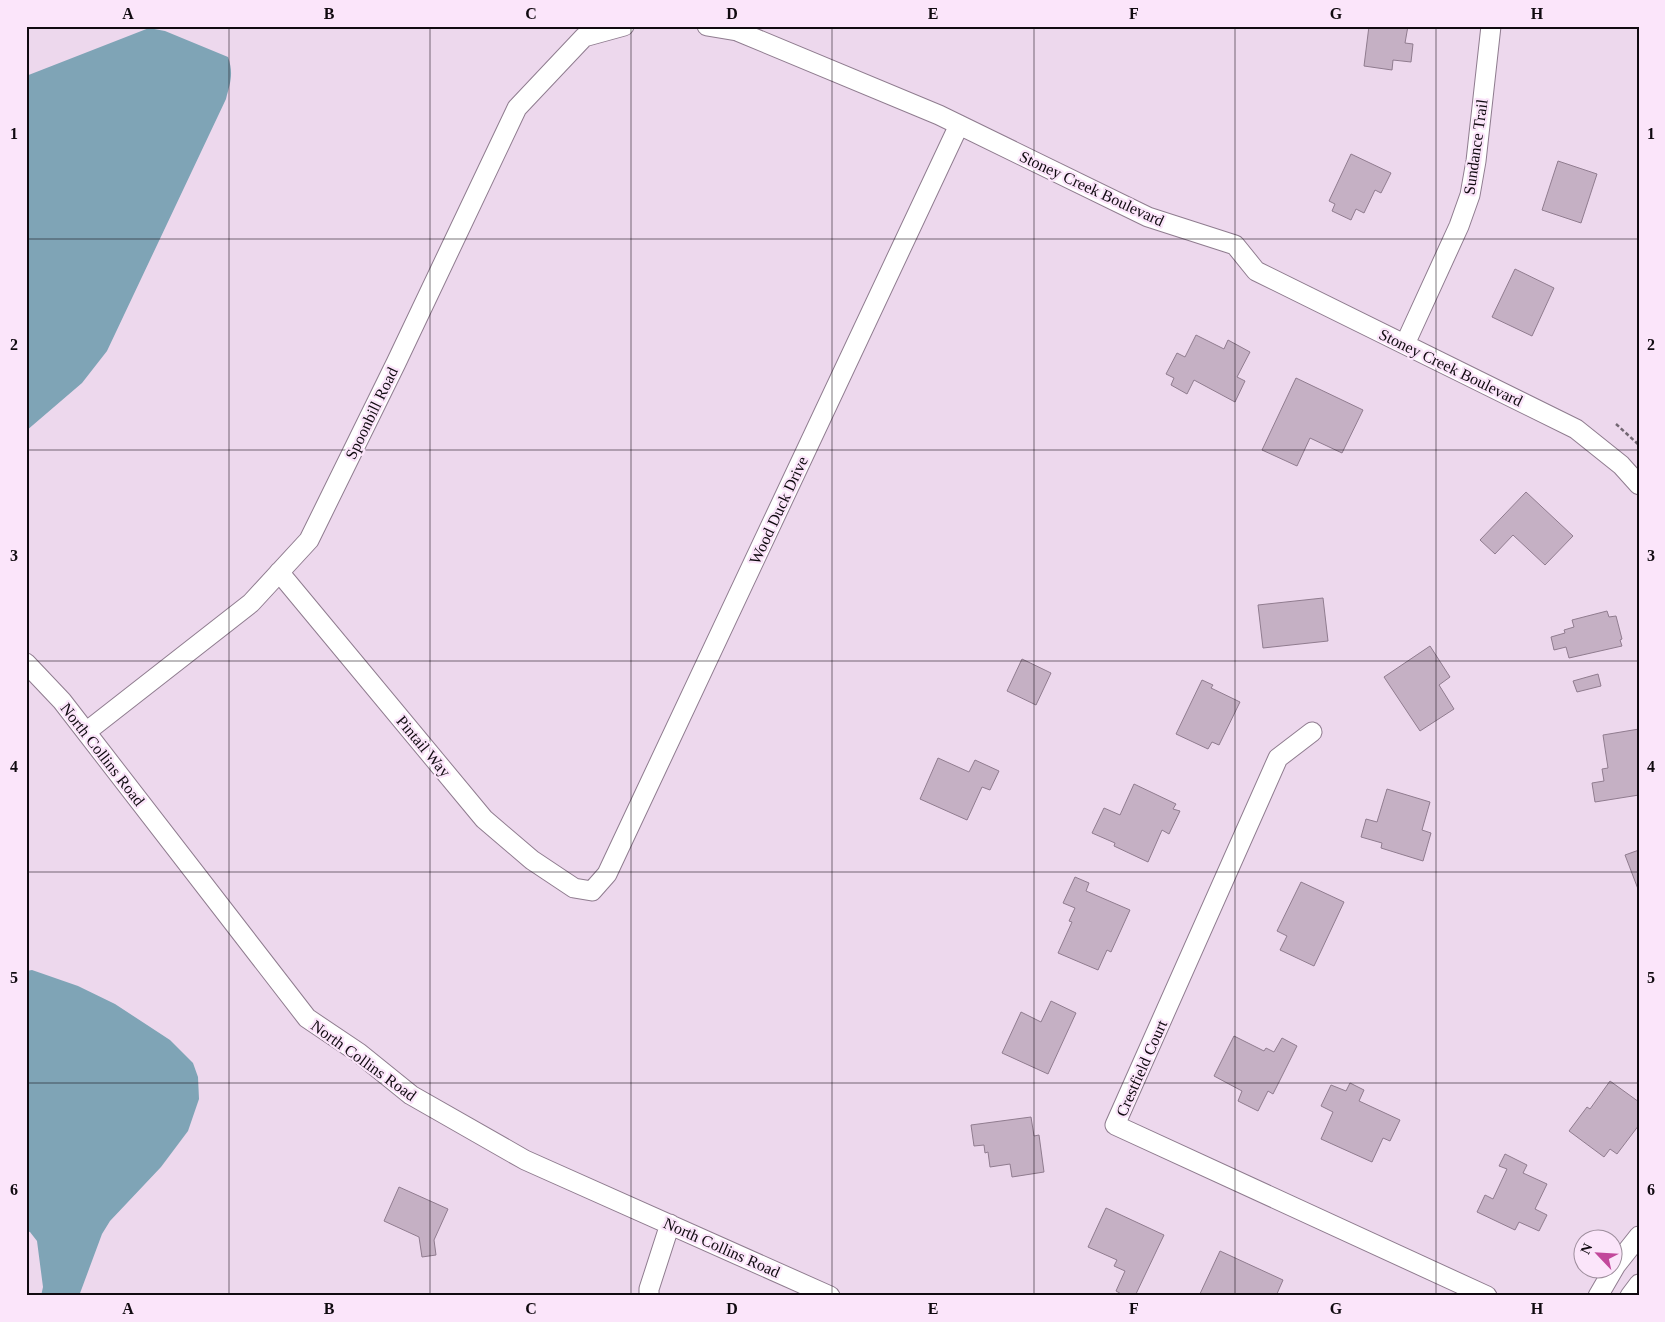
<svg xmlns="http://www.w3.org/2000/svg" width="1665" height="1322" viewBox="0 0 1665 1322" font-family="Georgia,serif">
<rect width="100%" height="100%" fill="#edd8ed"/>
<path fill="#7fa4b6" d="M 149,28 L 165,31 L 228,57 C 234,74 230,83 226,99 L 107,351 L 82,383 L 26,431 L 26,76 Z
M 32,970 L 78,986 L 115,1004 L 170,1040 L 193,1063 L 198,1077 L 199,1099 L 188,1131 L 161,1167 L 110,1221 L 102,1234 L 79,1296 L 41,1296 L 43,1287 L 37,1241 L 30,1232 L 26,1231 L 26,971 Z"/>
<path fill="#c5b0c4" stroke="#907c8f" d="M 1369,26 L 1408,26 L 1405,43 L 1413,44 L 1411,62 L 1393,60 L 1392,70 L 1364,66 Z
M 1351,154 L 1391,173 L 1381,193 L 1375,190 L 1364,213 L 1356,209 L 1351,220 L 1332,211 L 1335,204 L 1329,201 Z
M 1558,161 L 1597,174 L 1581,223 L 1542,210 Z
M 1515,269 L 1554,288 L 1532,336 L 1492,317 Z
M 1196,335 L 1224,349 L 1228,340 L 1250,352 L 1237,377 L 1245,381 L 1235,402 L 1194,380 L 1187,394 L 1171,385 L 1174,378 L 1166,374 L 1177,353 L 1185,357 Z
M 1296,378 L 1363,410 L 1342,453 L 1310,438 L 1297,466 L 1262,450 Z
M 1526,492 L 1573,536 L 1545,565 L 1513,535 L 1495,554 L 1480,540 Z
M 1323,598 L 1328,641 L 1263,648 L 1258,605 Z
M 1607,611 L 1609,617 L 1616,616 L 1622,639 L 1620,640 L 1622,646 L 1569,658 L 1566,647 L 1554,650 L 1551,637 L 1565,633 L 1564,630 L 1574,627 L 1572,620 Z
M 1430,646 L 1450,677 L 1439,685 L 1454,709 L 1420,731 L 1384,677 Z
M 1022,659 L 1051,673 L 1036,705 L 1007,691 Z
M 1598,674 L 1601,686 L 1577,692 L 1573,681 Z
M 1202,680 L 1213,685 L 1211,688 L 1240,702 L 1219,745 L 1212,742 L 1208,749 L 1176,734 Z
M 1639,729 L 1639,795 L 1595,802 L 1592,783 L 1604,781 L 1602,769 L 1608,768 L 1603,735 Z
M 938,758 L 969,772 L 975,760 L 999,771 L 990,790 L 982,787 L 967,820 L 920,799 Z
M 1134,784 L 1176,804 L 1173,809 L 1180,811 L 1169,834 L 1162,830 L 1148,862 L 1114,846 L 1115,843 L 1092,833 L 1104,808 L 1120,815 Z
M 1387,789 L 1430,802 L 1422,830 L 1431,833 L 1423,861 L 1381,848 L 1382,843 L 1361,837 L 1366,819 L 1377,822 Z
M 1639,850 L 1639,888 L 1638,889 L 1625,855 Z
M 1075,877 L 1089,883 L 1086,891 L 1130,910 L 1111,952 L 1107,950 L 1098,970 L 1058,953 L 1072,922 L 1069,921 L 1075,908 L 1063,903 Z
M 1301,882 L 1344,902 L 1314,966 L 1280,950 L 1287,936 L 1277,931 Z
M 1051,1001 L 1076,1013 L 1048,1074 L 1002,1053 L 1021,1012 L 1041,1022 Z
M 1234,1036 L 1264,1051 L 1266,1048 L 1274,1052 L 1282,1038 L 1297,1046 L 1273,1094 L 1268,1091 L 1258,1111 L 1238,1101 L 1242,1091 L 1214,1076 Z
M 1610,1081 L 1639,1102 L 1639,1125 L 1617,1154 L 1610,1149 L 1604,1157 L 1569,1131 L 1587,1107 L 1590,1109 Z
M 1350,1083 L 1364,1090 L 1359,1101 L 1400,1120 L 1390,1141 L 1383,1138 L 1372,1162 L 1321,1139 L 1333,1112 L 1321,1106 L 1331,1085 L 1346,1091 Z
M 1031,1117 L 1034,1136 L 1039,1135 L 1044,1172 L 1012,1177 L 1010,1164 L 990,1167 L 988,1152 L 985,1153 L 984,1145 L 974,1146 L 971,1125 Z
M 1505,1154 L 1527,1165 L 1523,1173 L 1547,1184 L 1535,1209 L 1547,1215 L 1539,1231 L 1519,1222 L 1515,1230 L 1477,1212 L 1485,1195 L 1493,1199 L 1507,1169 L 1499,1166 Z
M 399,1187 L 448,1209 L 434,1240 L 436,1255 L 422,1257 L 419,1237 L 384,1221 Z
M 1106,1208 L 1164,1235 L 1135,1296 L 1125,1296 L 1116,1291 L 1125,1271 L 1114,1266 L 1117,1260 L 1088,1247 Z
M 1220,1251 L 1283,1280 L 1276,1296 L 1199,1296 Z"/>
<g fill="none" stroke-linecap="round" stroke-linejoin="round">
<g stroke="#8f7c8f" stroke-width="21">
<path id="minor" d="M 707,26 L 737,31 L 939,115 L 1148,217 L 1235,245 L 1256,271 L 1576,429 L 1621,465 L 1639,485
M 1405,344 L 1459,226 L 1470,195 L 1476,161 L 1491,26
M 279,572 L 484,819 L 532,860 L 574,888 L 592,891 L 607,874 L 959,125
M 26,663 L 62,701 L 307,1018 L 359,1053 L 411,1095 L 525,1160 L 830,1296
M 86,732 L 251,603 L 309,540 L 396,363 L 517,108 L 584,37 L 624,26
M 1312,732 L 1278,758 L 1115,1125 L 1487,1296
M 649,1296 L 649,1289 L 670,1224
M 1598,1296 L 1616,1265 L 1639,1236
M 1630,1296 L 1639,1284"/>
</g>
<path stroke="#736773" stroke-width="2.5" stroke-dasharray="4 2.5" stroke-linecap="butt" d="M 1616,424 L 1639,445"/>
<use href="#minor" stroke="#fff" stroke-width="19"/>
</g>
<path fill="none" stroke="#100a10" stroke-width="1" stroke-opacity="0.55" d="M 229,26 L 229,1296M 430,26 L 430,1296M 631,26 L 631,1296M 832,26 L 832,1296M 1034,26 L 1034,1296M 1235,26 L 1235,1296M 1436,26 L 1436,1296M 26,239 L 1639,239M 26,450 L 1639,450M 26,661 L 1639,661M 26,872 L 1639,872M 26,1083 L 1639,1083"/>
<g text-anchor="middle" stroke-width="4.5" stroke-linejoin="round" paint-order="stroke">
<g font-size="16" fill="#100a10" stroke="#fbe5fa">
<text transform="translate(1475 147) rotate(-82)" y="6">Sundance Trail</text>
<text transform="translate(1092 188) rotate(25)" y="6">Stoney Creek Boulevard</text>
<text transform="translate(1451 367) rotate(26)" y="6">Stoney Creek Boulevard</text>
<text transform="translate(371 413) rotate(-64)" y="6">Spoonbill Road</text>
<text transform="translate(778 510) rotate(-65)" y="6">Wood Duck Drive</text>
<text transform="translate(424 746) rotate(50)" y="6">Pintail Way</text>
<text transform="translate(103 754) rotate(52)" y="6">North Collins Road</text>
<text transform="translate(364 1060) rotate(36)" y="6">North Collins Road</text>
<text transform="translate(1141 1068) rotate(-66)" y="6">Crestfield Court</text>
<text transform="translate(722 1247) rotate(24)" y="6">North Collins Road</text>
</g>
</g>
<rect width="1665" height="1322" fill="none" stroke="#fbe5fa" stroke-width="55"/>
<g transform="translate(1598 1254) rotate(295)"><circle r="24" fill="#fbe5fa" stroke="#9d8d9c"/>
<path d="M0-4L9 19L0 12L-9 19Z" fill="#c2489b"/>
<text y="-8" font-size="14" font-weight="bold" text-anchor="middle" fill="#100a10">N</text>
</g>
<rect x="28" y="28" width="1610" height="1266" fill="none" stroke="#100a10" stroke-width="2"/>
<g font-size="16" text-anchor="middle" font-weight="bold" fill="#100a10">
<text x="128" y="19">A</text>
<text x="329" y="19">B</text>
<text x="531" y="19">C</text>
<text x="732" y="19">D</text>
<text x="933" y="19">E</text>
<text x="1134" y="19">F</text>
<text x="1336" y="19">G</text>
<text x="1537" y="19">H</text>
<text x="14" y="139">1</text>
<text x="1651" y="139">1</text>
<text x="14" y="350">2</text>
<text x="1651" y="350">2</text>
<text x="14" y="561">3</text>
<text x="1651" y="561">3</text>
<text x="14" y="772">4</text>
<text x="1651" y="772">4</text>
<text x="14" y="983">5</text>
<text x="1651" y="983">5</text>
<text x="14" y="1195">6</text>
<text x="1651" y="1195">6</text>
<text x="128" y="1314">A</text>
<text x="329" y="1314">B</text>
<text x="531" y="1314">C</text>
<text x="732" y="1314">D</text>
<text x="933" y="1314">E</text>
<text x="1134" y="1314">F</text>
<text x="1336" y="1314">G</text>
<text x="1537" y="1314">H</text>
</g>
</svg>
